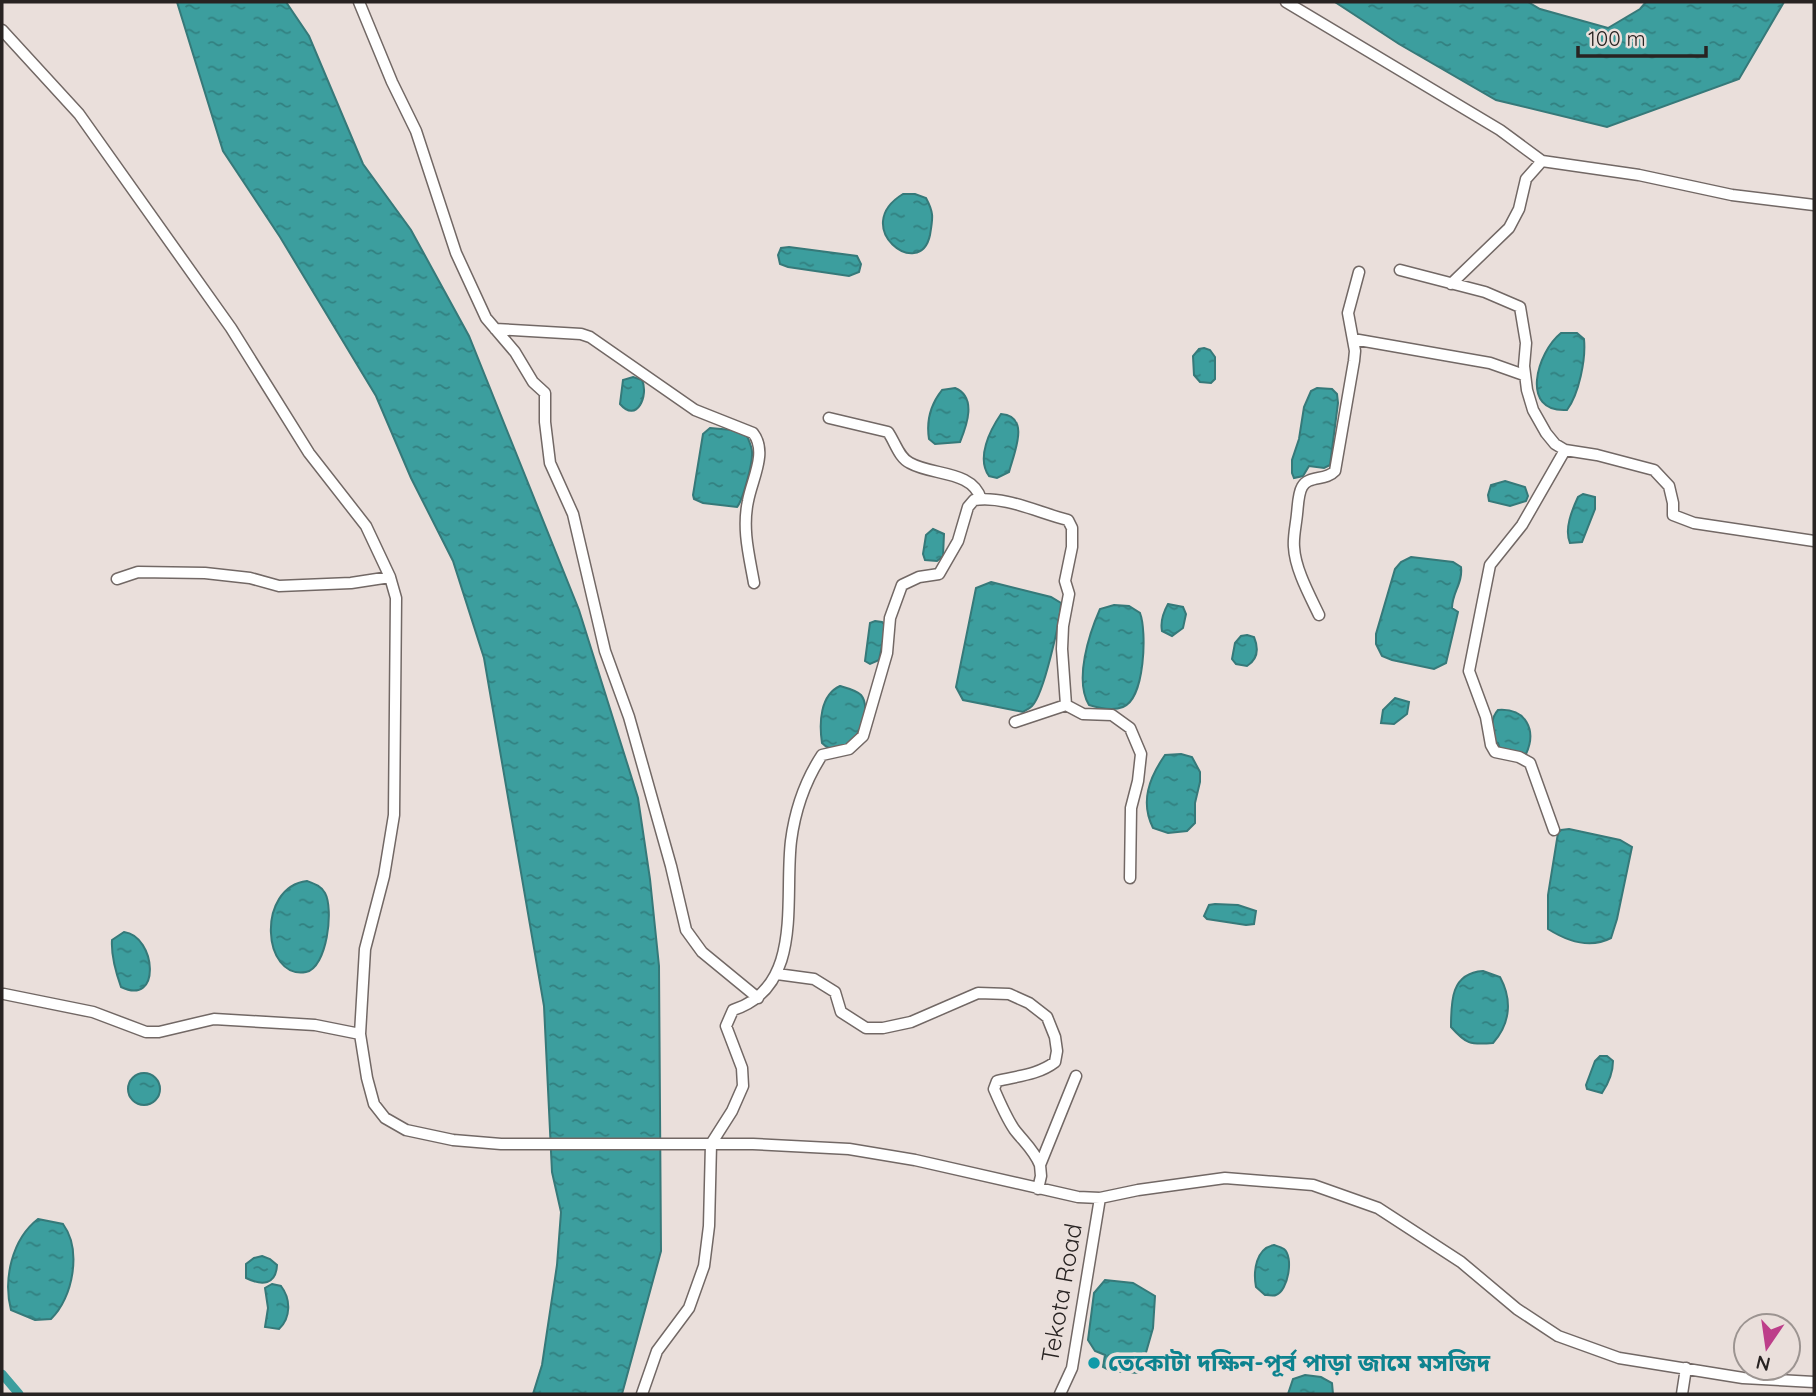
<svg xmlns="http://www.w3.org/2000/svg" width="1816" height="1396" viewBox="0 0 1816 1396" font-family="Quicksand,'Noto Sans Bengali',sans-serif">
<defs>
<pattern id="water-ripples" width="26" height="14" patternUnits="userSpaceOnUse" patternTransform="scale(1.75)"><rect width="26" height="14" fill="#3c9e9e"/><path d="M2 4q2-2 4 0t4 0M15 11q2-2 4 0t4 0" fill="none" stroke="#328080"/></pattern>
</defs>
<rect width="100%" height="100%" fill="#eadfdb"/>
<path fill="url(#water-ripples)" stroke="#367979" stroke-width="2" d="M 177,2 L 286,2 L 309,36 L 363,164 L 411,230 L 469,336 L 579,610 L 638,798 L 650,879 L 659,966 L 661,1251 L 622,1394 L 533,1394 L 542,1365 L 557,1265 L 561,1212 L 552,1172 L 544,1006 L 484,658 L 453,561 L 411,478 L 376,396 L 280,237 L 223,151 Z
M 1335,2 L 1528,2 L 1540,9 L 1608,28 L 1640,9 L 1646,2 L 1784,2 L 1739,79 L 1607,127 L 1496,100 L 1399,44 Z
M 903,194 L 915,194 L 926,198 C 934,213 933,217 930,235 C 920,282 849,227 903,194 Z
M 789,247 L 857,256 L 861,264 L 859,272 L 849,276 L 788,267 L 780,264 L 778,255 L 781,248 Z
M 1561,333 L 1577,333 L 1584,339 C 1586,359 1579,394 1567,410 C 1519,413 1537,352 1561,333 Z
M 1204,348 L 1210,350 L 1215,357 L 1215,379 L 1211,383 L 1200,382 L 1194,375 L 1193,356 L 1199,349 Z
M 633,377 L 642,380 C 649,395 637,424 620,404 L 623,380 Z
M 955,388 C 977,397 967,425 960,442 L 935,444 L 929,439 C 926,420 930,405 942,390 Z
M 1317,388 L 1332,389 L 1337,394 L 1338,403 L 1330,465 L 1324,468 L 1309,466 L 1303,476 L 1294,478 L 1292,473 L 1292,460 L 1299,439 L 1304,407 L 1311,391 Z
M 1001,414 C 1031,416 1014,453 1009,472 L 997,478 L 989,476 C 976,458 990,430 1001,414 Z
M 710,428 L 732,430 L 747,436 C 749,441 752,447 752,452 C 753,462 743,500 737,507 L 703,503 L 694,499 L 693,495 L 703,434 Z
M 1505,481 L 1525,487 L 1528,496 L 1526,501 L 1510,506 L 1489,501 L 1488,495 L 1491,485 Z
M 1583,494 L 1595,497 L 1595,509 L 1582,542 L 1570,543 C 1564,529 1572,510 1578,497 Z
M 933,529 L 944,534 L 943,556 L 937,561 L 925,560 L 923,554 L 926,535 Z
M 1411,557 L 1453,562 L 1461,567 C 1463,583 1452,593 1452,608 L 1458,612 L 1446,663 L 1434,669 L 1392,660 L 1382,656 L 1376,644 L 1376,634 L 1395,569 L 1401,562 Z
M 991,582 L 1051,597 L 1061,603 C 1060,621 1044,694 1032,706 C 1029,709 1026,710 1023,712 L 963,700 L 956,687 L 976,588 Z
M 1168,604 L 1183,607 L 1186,614 L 1183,628 L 1172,636 L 1162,631 C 1160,621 1163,613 1168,604 Z
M 1114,605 L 1129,606 L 1140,613 C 1147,631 1145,699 1123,707 C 1113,711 1099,708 1089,705 C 1074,680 1089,634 1100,609 Z
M 875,621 L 882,622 L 886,626 L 879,660 L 870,664 L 865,661 L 870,623 Z
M 1247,635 L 1254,637 C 1259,649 1258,659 1247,666 L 1236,664 L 1232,659 L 1235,643 L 1241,636 Z
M 840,686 C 847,688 856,690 861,695 C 876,713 847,768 822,743 C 819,723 820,695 840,686 Z
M 1395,698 L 1409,702 L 1407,714 L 1394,724 L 1381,723 L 1383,710 Z
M 1498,710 C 1526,708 1537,730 1526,754 L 1500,749 L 1498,743 L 1494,741 C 1492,729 1490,719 1498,710 Z
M 1181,754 L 1192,757 L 1200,772 L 1200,782 L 1195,803 L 1195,823 L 1187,831 L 1168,833 L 1153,828 C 1140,802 1149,778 1165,755 Z
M 1569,829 L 1620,840 L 1632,847 L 1617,919 L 1611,938 C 1590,949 1567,941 1548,929 L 1548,895 L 1558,833 L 1561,830 Z
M 307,881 C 315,884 321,886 325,893 C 334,909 327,968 306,972 C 262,980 256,887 307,881 Z
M 1215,904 L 1238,905 L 1256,911 L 1254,924 L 1246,925 L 1207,919 L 1204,916 L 1209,905 Z
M 124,932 C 156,936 162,1007 121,987 C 116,973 111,955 112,940 Z
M 1483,971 L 1500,977 C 1512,999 1511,1023 1493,1043 C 1470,1045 1466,1044 1451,1027 C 1451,1001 1451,973 1483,971 Z
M 1600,1056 L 1607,1056 L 1613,1061 C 1613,1072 1608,1084 1602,1093 L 1587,1089 L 1586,1085 L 1595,1061 Z
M128 1089a16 16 0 1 1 32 0a16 16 0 1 1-32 0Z
M 38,1219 L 63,1224 C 82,1250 73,1298 51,1319 L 35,1320 L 11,1310 C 3,1279 12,1239 38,1219 Z
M 1274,1245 C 1277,1246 1281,1247 1284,1249 C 1294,1257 1288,1291 1276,1295 C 1274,1296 1266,1295 1265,1295 L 1256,1287 C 1253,1271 1256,1248 1274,1245 Z
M 262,1256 L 270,1259 L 277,1265 C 276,1285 262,1286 246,1278 L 246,1264 L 254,1258 Z
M 1105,1280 L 1133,1283 L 1155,1296 L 1153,1328 L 1141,1370 L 1138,1373 L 1111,1371 L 1103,1367 L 1105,1355 L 1095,1351 L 1088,1340 L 1094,1293 Z
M 272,1284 L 281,1286 C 291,1299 291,1318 279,1329 L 265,1327 L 268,1308 L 265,1288 Z
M 1305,1375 L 1321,1377 L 1332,1383 L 1333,1394 L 1288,1394 L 1293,1379 Z"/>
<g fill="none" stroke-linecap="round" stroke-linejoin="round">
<path stroke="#3c9e9e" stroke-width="9" d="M 2,1374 L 19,1394"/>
<g stroke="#726865" stroke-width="13">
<path id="street" d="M 359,2 L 392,82 L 416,131 L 456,253 L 486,318 L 515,352 L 533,382 L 545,393 L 545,422 L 550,463 L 573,514 L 605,651 L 629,717 L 671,866 L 686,930 L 702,952 L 758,998
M 1286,2 L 1500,130 L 1542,161
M 2,30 L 79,114 L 231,328 L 309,453 L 366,526 L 390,577 L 396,598 L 394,815 L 384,876 L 365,949 L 360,1034 L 367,1078 L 374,1104 L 385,1118 L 406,1130 L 453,1140 L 501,1144 L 753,1144 L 849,1149 L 915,1160 L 1078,1197 L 1100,1198 L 1138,1190 L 1225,1178 L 1313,1185 L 1378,1208 L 1461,1262 L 1517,1309 L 1558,1336 L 1619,1358 L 1743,1378 L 1814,1382
M 1400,270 L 1485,292 L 1520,307 L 1526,343 L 1524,366 L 1527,390 L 1533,410 L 1546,433 L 1555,444 L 1565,450 L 1597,455 L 1654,470 L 1669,486 L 1673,503 L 1673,515 L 1694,523 L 1814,541
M 1451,284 L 1509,228 L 1519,209 L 1526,179 L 1542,161 L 1639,175 L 1732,195 L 1814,205
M 495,329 L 581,334 L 590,337 L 695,410 L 753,433 C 768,452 752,479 748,501 C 742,529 749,555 754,583
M 1353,339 L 1490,363 L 1524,375
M 829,418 L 888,432 C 895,442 899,458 910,463 C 933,476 972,470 981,499
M 117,579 L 138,572 L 205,573 L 250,578 L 279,586 L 351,583 L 390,577
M 1319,615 C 1310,596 1295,569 1294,547 C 1293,537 1296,525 1297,514 C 1298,506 1298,494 1302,487 C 1308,475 1326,481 1335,471 L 1354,361 L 1355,351 L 1348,313 L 1359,272
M 1015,722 L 1066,705
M 1554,830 L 1530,763 L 1519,757 L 1495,752 L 1491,745 L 1486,717 L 1469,671 L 1490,565 L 1522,525 L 1565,450
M 777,974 L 814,979 L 835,992 L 841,1012 L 866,1028 L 883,1028 L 911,1022 L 978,993 L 1009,994 L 1029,1003 L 1047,1017 L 1055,1037 L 1057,1051 L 1055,1062 C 1038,1075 1017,1076 997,1081 L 994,1089 C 1000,1103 1006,1117 1014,1129 C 1023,1141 1034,1150 1040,1165
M 4,994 L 93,1012 L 146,1032 L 159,1032 L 214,1019 L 315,1025 L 360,1034
M 1038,1189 L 1041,1176 L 1040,1165 L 1076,1076
M 642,1394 L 657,1351 L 689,1308 L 704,1266 L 709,1226 L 711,1144 L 732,1111 L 743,1086 L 742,1068 L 726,1026 L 733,1010 C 804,987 784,900 791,841 C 795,810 805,781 822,755 L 849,749 L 863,736 L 887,653 L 890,618 L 902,585 L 919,577 L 939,574 L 958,541 L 968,507 L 974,500 C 1004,495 1039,513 1068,520 L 1072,528 L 1072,547 L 1065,581 L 1069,594 L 1063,626 L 1062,649 L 1066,705 L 1083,714 L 1112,715 L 1130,728 L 1141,754 L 1138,781 L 1131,808 L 1130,878
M 1060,1394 L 1072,1368 L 1100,1198
M 1682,1394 L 1686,1368"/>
</g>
<use href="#street" stroke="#fff" stroke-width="10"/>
</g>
<circle fill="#0f9aa8" stroke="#eadfdb" stroke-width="2.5" cx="1094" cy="1363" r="7"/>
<g text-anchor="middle" stroke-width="7" stroke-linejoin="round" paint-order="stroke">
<g font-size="24" fill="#282322" stroke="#eadfdb">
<text transform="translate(1062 1293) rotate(-80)" y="8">Tekota Road</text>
</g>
<g font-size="24" font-weight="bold" fill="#0d838f" stroke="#eadfdb" text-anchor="start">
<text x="1108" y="1371">তেকোটা দক্ষিন-পূর্ব পাড়া জামে মসজিদ</text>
</g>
</g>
<rect width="1816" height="1396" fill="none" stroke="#282322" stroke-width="7"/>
<g transform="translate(1767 1347) rotate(193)"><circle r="33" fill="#eadfdb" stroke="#9c9491" stroke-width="2"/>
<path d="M0-5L12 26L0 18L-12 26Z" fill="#bd3e8a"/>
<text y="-10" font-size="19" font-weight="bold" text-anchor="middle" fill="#282322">N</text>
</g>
<path d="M1578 46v10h128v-10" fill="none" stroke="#282322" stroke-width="3.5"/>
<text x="1588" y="46" font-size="21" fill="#282322" stroke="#eadfdb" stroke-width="5" paint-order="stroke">100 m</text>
</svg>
